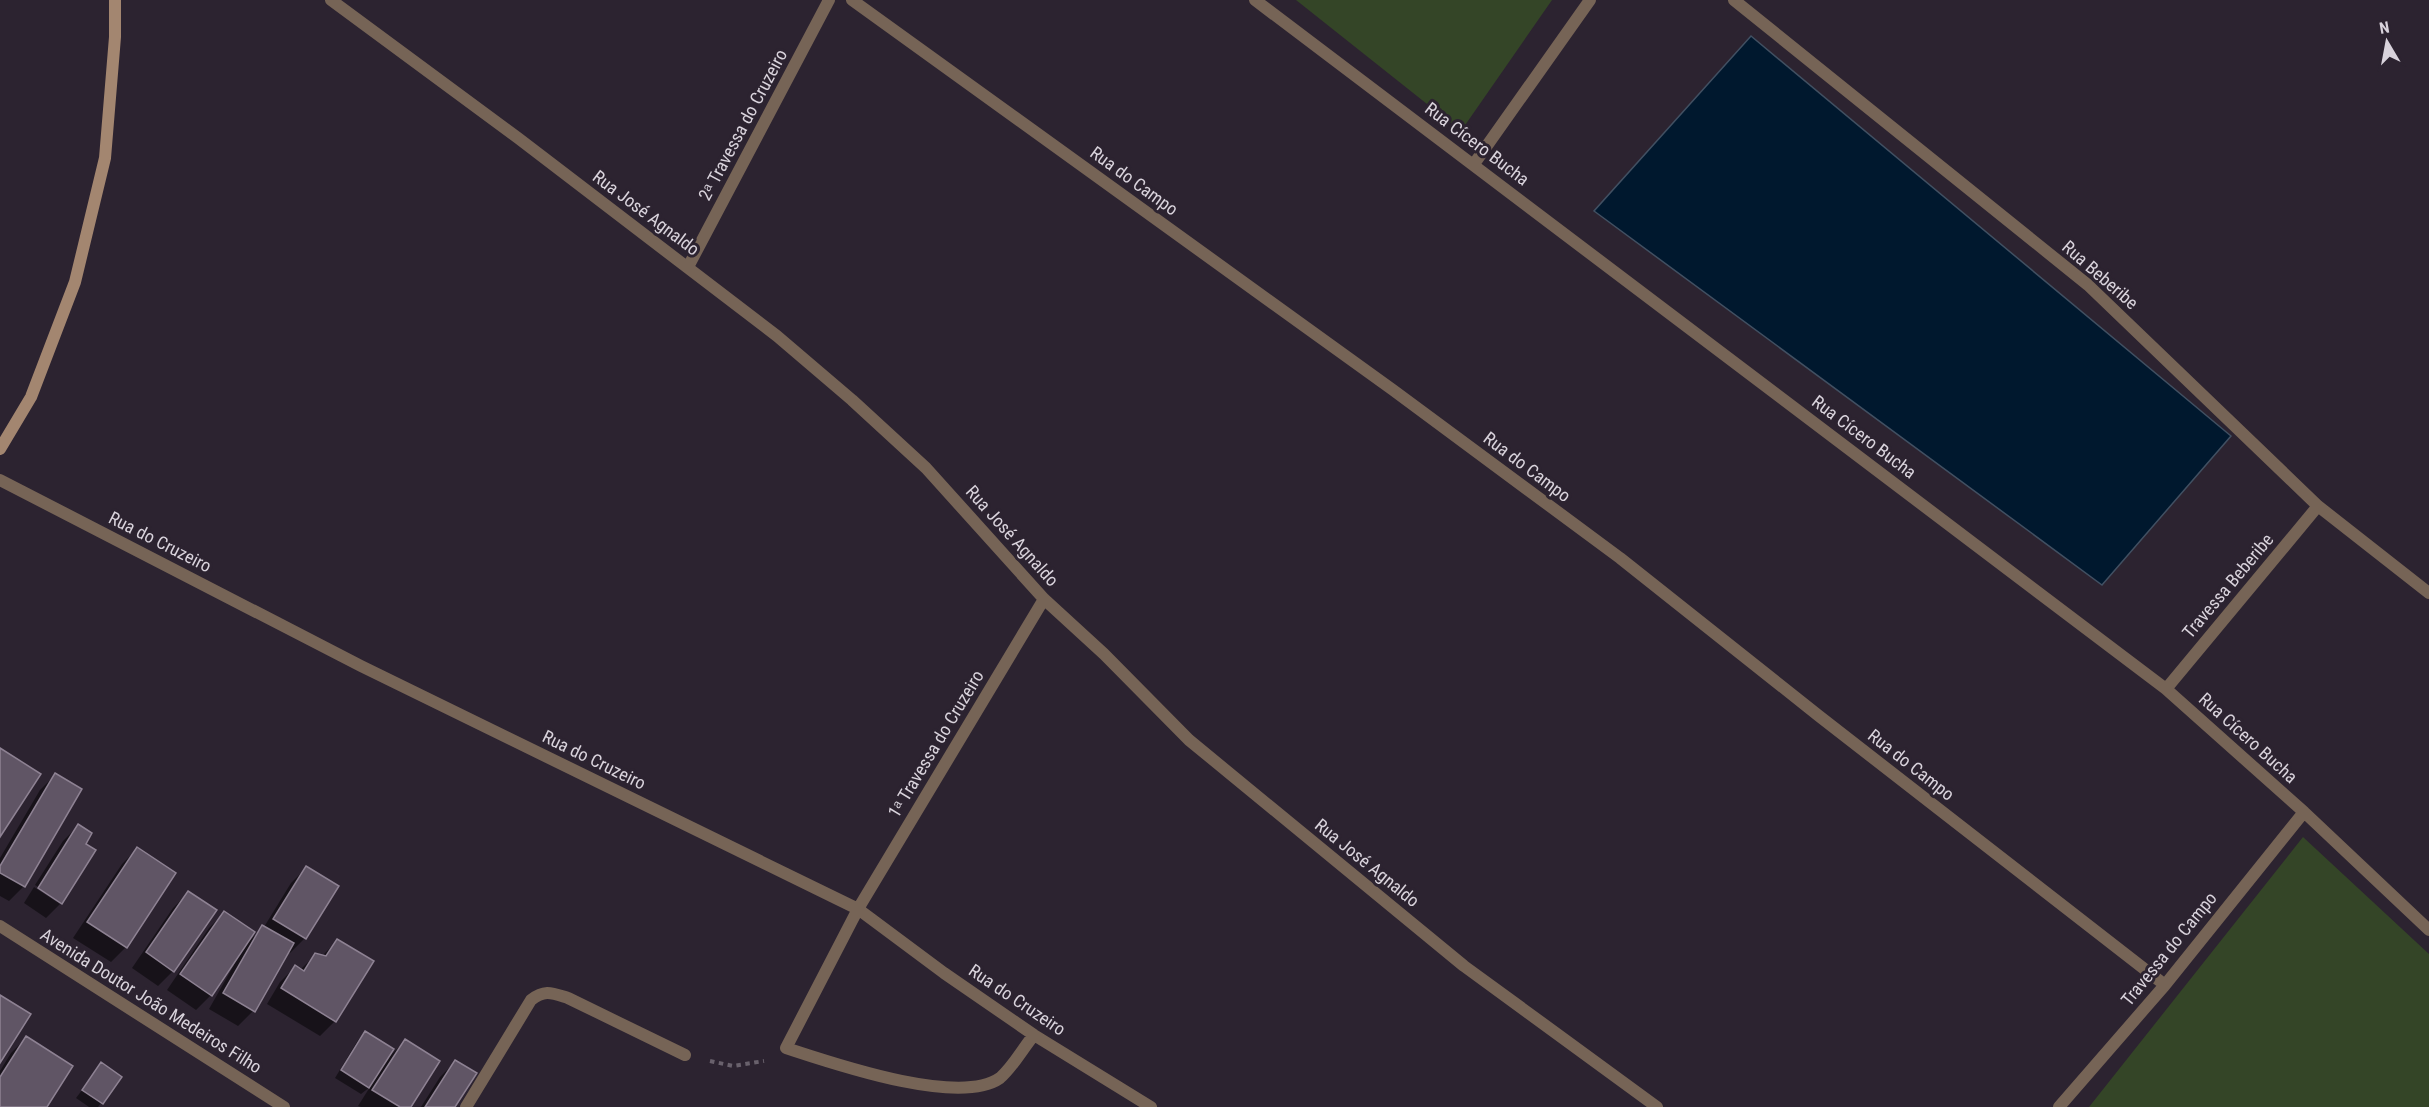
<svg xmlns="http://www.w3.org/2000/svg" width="2429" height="1107" viewBox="0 0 2429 1107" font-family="'Roboto Condensed',sans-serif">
<rect width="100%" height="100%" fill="#2c2330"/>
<path fill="#344527" d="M 1296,0 L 1552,0 L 1461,131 Z
M 2303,837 L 2429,954 L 2429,1107 L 2089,1107 Z"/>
<path fill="#00182e" stroke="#415062" stroke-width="1.5" d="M 1751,36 L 2231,436 L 2102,585 L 1594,211 Z"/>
<path fill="#0007" d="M 55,775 L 24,886 L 9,901 L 0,896 L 0,858 L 40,790 Z
M 78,826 L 61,903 L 46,918 L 24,903 L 34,887 L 60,904 L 60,900 L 35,885 L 63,841 Z
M 137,849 L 126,947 L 111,962 L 73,938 L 122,864 Z
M 306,868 L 305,938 L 290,953 L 288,952 L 253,1011 L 238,1026 L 209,1009 L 234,965 L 232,963 L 211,995 L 196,1010 L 167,990 L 209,928 L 224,913 L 250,940 L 264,927 L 291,883 Z
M 188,893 L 173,971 L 158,986 L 132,968 L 173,908 Z
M 337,941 L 335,1021 L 320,1036 L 267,1004 L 280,982 L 295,967 L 300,970 L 315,955 L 321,957 Z
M 365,1033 L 387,1059 L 405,1041 L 410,1107 L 361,1107 L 358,1106 L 370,1087 L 361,1094 L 335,1078 L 358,1040 Z
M 26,1038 L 45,1107 L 0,1107 L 0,1071 L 11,1053 Z
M 455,1062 L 454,1107 L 421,1107 L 440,1077 Z
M 102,1064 L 120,1077 L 98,1107 L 89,1107 L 76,1098 Z"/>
<path fill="#605565" stroke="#8e8293" stroke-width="1.5" d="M 0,748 L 41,774 L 0,837 Z
M 55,773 L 82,789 L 25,887 L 0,873 L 0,866 Z
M 78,824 L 92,833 L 86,844 L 96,850 L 62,904 L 38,888 Z
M 137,847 L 176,873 L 127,948 L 87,922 Z
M 306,866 L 339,886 L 306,939 L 273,919 Z
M 188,891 L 217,910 L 174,972 L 146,952 Z
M 224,911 L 255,932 L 212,996 L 180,974 Z
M 262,925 L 294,943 L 255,1012 L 223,993 Z
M 337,939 L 374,961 L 336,1022 L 281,988 L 295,965 L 304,971 L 315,953 L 326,956 Z
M 0,995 L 31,1014 L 0,1063 Z
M 365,1031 L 394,1049 L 369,1088 L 341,1070 Z
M 26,1036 L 73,1066 L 47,1107 L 0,1107 L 0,1077 Z
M 405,1039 L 440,1061 L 411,1107 L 400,1107 L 372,1090 Z
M 455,1060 L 477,1073 L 455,1107 L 425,1107 Z
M 101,1062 L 122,1077 L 103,1104 L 82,1090 Z"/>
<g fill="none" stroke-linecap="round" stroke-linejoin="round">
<path stroke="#69616c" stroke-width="4" stroke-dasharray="4.5 4.5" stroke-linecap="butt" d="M 710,1061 L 733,1066 L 764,1061"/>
<path stroke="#766456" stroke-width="12" d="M 331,0 L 518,138 L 777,336 L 852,400 L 926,468 L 1044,599 L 1104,654 L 1189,740 L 1464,966 L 1657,1107
M 852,0 L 1393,390 L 1620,558 L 1819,716 L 2165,985
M 1255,0 L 2166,689 L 2304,812 L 2429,930
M 1734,0 L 2088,285 L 2318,506 L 2429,593
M 1474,164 L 1590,0
M 688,267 L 829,0
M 0,480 L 361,666 L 858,909 L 944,973 L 1034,1035 L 1151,1107
M 2166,689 L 2318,506
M 1034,1035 C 1023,1048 1013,1067 1000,1078 C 959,1107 832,1063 786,1048 L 858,909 L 1044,599
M 466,1107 L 531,1000 C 545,989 552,993 568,998 L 685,1055
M 2059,1107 L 2165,985 L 2304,812"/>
<path stroke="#766456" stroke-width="12" d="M 0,926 L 284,1107"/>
<path stroke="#a38670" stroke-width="12" d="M 0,449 L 31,397 L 75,282 L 105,158 L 115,37 L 115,0"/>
</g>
<g text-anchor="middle" stroke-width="6" stroke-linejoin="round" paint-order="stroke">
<g font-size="18" fill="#d9d3dc" stroke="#2c2330">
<text transform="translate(743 125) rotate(-62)" y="6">2ᵃ Travessa do Cruzeiro</text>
<text transform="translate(1477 144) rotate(37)" y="6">Rua Cícero Bucha</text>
<text transform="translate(1134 181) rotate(36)" y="6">Rua do Campo</text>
<text transform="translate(646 213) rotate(37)" y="6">Rua José Agnaldo</text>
<text transform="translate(2100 275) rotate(41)" y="6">Rua Beberibe</text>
<text transform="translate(1864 437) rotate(37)" y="6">Rua Cícero Bucha</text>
<text transform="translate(1527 467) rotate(37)" y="6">Rua do Campo</text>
<text transform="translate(1012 536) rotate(48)" y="6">Rua José Agnaldo</text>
<text transform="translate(160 542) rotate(27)" y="6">Rua do Cruzeiro</text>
<text transform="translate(2228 586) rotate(-50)" y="6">Travessa Beberibe</text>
<text transform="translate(2248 738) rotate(42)" y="6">Rua Cícero Bucha</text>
<text transform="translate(936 744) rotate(-59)" y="6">1ᵃ Travessa do Cruzeiro</text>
<text transform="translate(594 760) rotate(26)" y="6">Rua do Cruzeiro</text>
<text transform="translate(1911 765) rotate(38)" y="6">Rua do Campo</text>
<text transform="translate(1367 863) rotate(39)" y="6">Rua José Agnaldo</text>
<text transform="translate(2169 949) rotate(-51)" y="6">Travessa do Campo</text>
<text transform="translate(1017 1000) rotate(34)" y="6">Rua do Cruzeiro</text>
<text transform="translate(151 1001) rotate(32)" y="6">Avenida Doutor João Medeiros Filho</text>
</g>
</g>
<g transform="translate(2387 42) rotate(350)" stroke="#2c2330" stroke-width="4.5" paint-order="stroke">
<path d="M0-4.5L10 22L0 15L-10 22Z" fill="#d9d3dc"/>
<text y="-9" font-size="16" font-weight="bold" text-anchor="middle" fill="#d9d3dc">N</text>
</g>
</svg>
